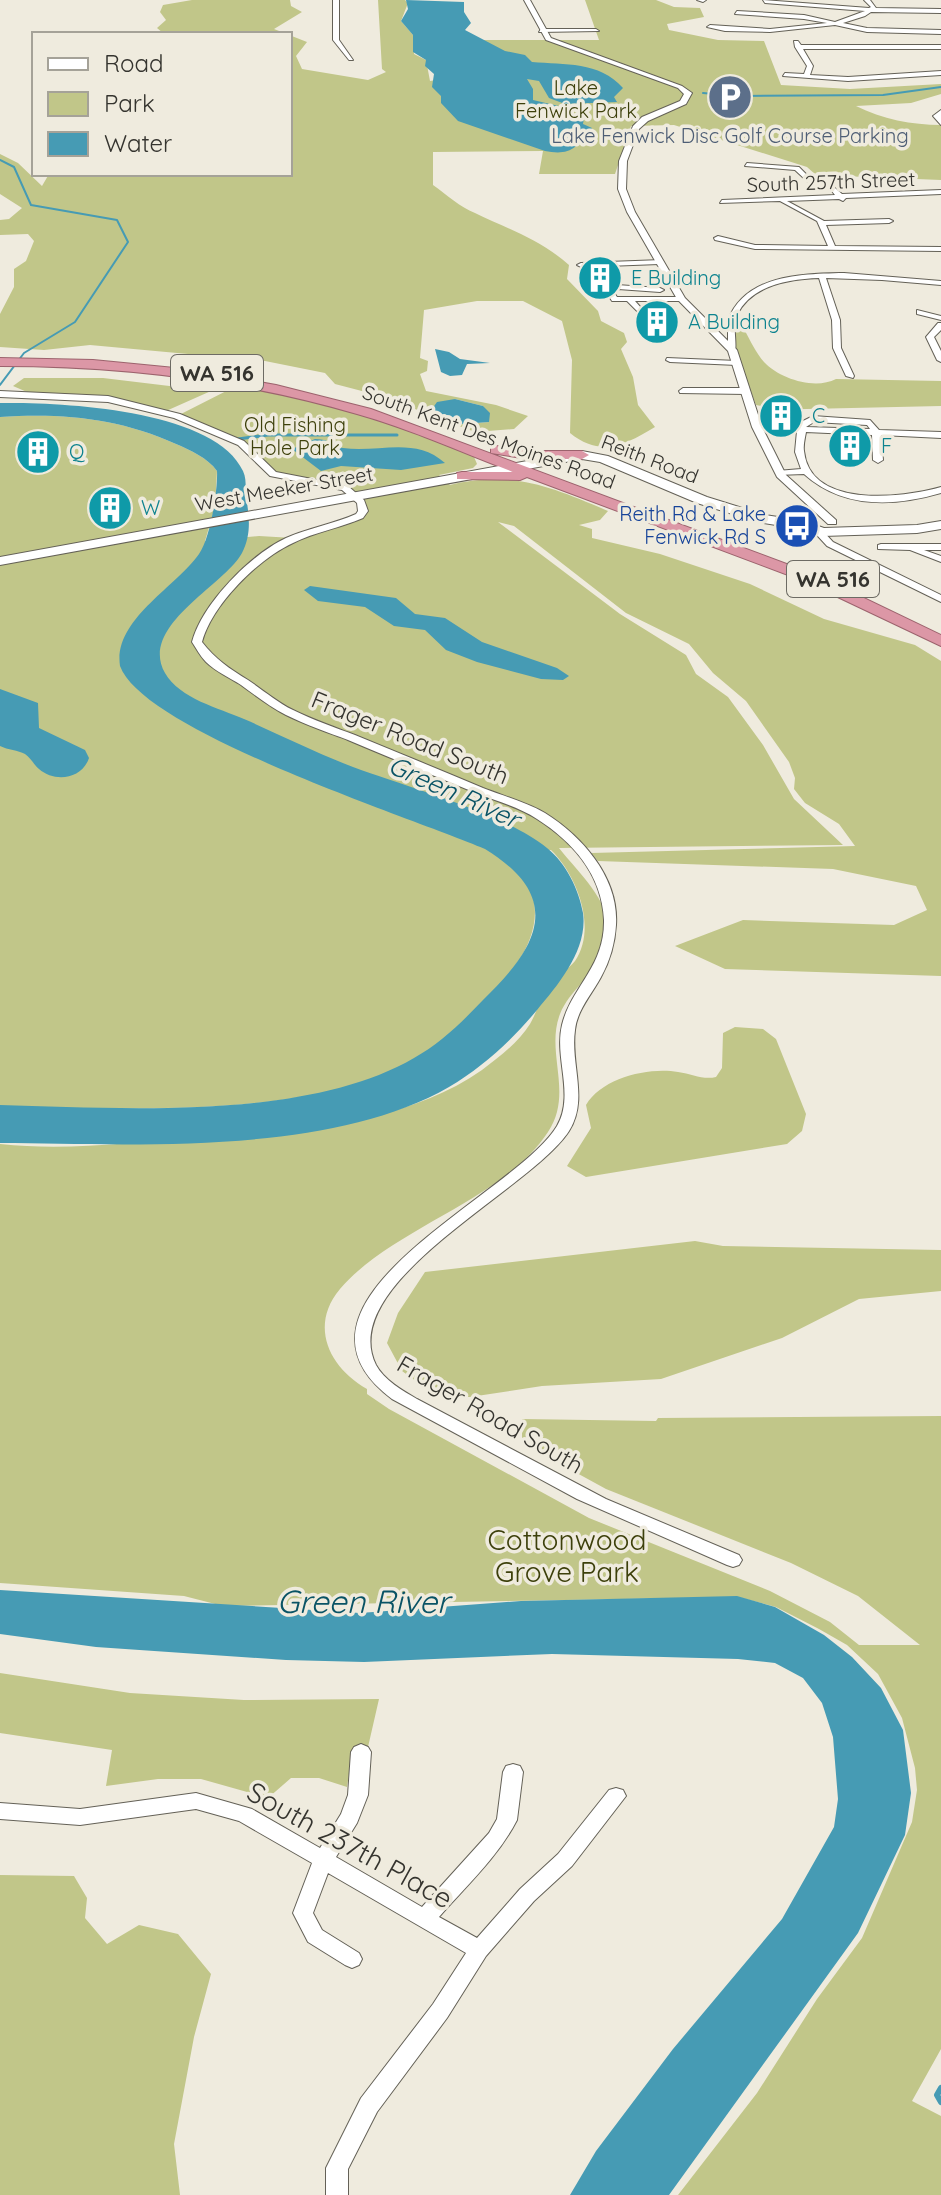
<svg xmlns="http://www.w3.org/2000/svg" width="941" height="2195" viewBox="0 0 941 2195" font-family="Quicksand,sans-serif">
<rect width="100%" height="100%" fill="#efebde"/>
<path fill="#c1c689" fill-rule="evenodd" d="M 192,0 L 290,0 L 291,6 L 302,12 L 274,29 L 307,42 L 296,56 L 302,69 L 368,80 L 386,72 L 382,69 L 378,0 L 405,0 L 408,3 L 401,21 L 414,36 L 414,54 L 426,60 L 430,81 L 436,80 L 437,40 L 599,40 L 585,0 L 656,0 L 674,7 L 700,8 L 704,17 L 667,24 L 669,30 L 718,40 L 764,41 L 781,85 L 850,89 L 941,84 L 941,94 L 911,103 L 856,106 C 882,119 912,125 941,125 L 941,180 L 816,175 L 807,167 L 674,125 L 631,126 L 615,174 L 539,174 L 543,151 L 433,152 L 433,185 C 447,195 460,207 475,213 C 508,229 541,240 569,265 L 567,279 L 598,311 L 601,321 L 624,333 L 627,342 L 621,349 L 633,377 L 638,405 L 655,427 C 624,446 600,457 570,433 L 572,360 L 562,321 L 523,301 L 477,301 L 424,310 L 420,358 L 428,361 L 427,371 L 420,374 L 426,391 L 496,405 L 528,416 L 514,429 L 475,432 L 381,396 L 335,384 L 325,373 L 265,361 L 90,345 L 44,350 L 0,347 L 0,314 L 14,287 L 14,269 L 26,261 L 34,241 L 28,234 L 0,235 L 0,220 L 9,219 L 22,208 L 0,194 L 0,154 L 18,163 L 42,186 L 49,174 L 290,174 L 290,34 L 158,34 L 163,33 L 157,28 L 166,20 L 160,12 L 163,5 ZM 455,399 L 483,406 L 489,422 L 463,424 L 436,415 Z
M 736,328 L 744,329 C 750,340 756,353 764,362 C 780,379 815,390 836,379 L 941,381 L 941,406 L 762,410 L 767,407 L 756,405 L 736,352 Z
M 24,378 L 103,378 L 211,391 L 166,411 L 106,398 L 27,392 L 13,386 Z
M 244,382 L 341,405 L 472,452 L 477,464 L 473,468 L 439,475 L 450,485 C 513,470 551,487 608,511 L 600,520 L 579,525 L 592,529 L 592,538 L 660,554 L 750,584 L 824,619 L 915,645 L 941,661 L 941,976 L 725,969 L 675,946 L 743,920 L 894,925 L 927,910 L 916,886 L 833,869 L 598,861 L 591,853 L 855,846 L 839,824 L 805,803 L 794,789 L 795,778 L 789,762 L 746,701 L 713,673 L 689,644 L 626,613 L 514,526 L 498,522 L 620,614 L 686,655 L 696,674 L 728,697 L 763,745 L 794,799 L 843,845 L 559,848 C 581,876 612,901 609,940 C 608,946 609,952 605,957 C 591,977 570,990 560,1014 C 545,1053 574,1093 548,1132 C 503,1201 393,1227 340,1289 C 309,1326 329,1367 367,1389 L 367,1394 L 389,1409 L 589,1518 L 770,1591 L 830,1622 L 859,1645 L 920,1645 L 858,1596 L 791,1563 L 606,1489 L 522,1443 L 522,1419 L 656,1421 L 658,1418 L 941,1416 L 941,2049 L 912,2101 L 941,2116 L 941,2195 L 678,2195 L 757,2093 L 817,1999 L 862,1938 L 912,1822 L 917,1790 L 915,1768 L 902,1718 L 878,1674 L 847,1645 L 819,1629 L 776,1607 L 738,1597 L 223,1606 L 184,1596 L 0,1583 L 0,1144 C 64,1151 130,1143 194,1137 C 291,1128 399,1128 482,1070 C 498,1058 519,1042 530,1024 C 538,1010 542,993 552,981 C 558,973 569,969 575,961 C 598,927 576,874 551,850 L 487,849 C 496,856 507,862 516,870 C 545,896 537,935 517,963 C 493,997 444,1048 406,1066 C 291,1120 127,1106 0,1109 L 0,417 C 63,413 118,418 176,444 C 190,450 208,458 217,471 L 215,507 L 205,541 L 259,536 L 293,538 L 360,516 L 361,502 L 345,488 L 280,477 L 241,443 L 177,416 Z
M 735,1027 L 763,1029 L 776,1039 L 806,1114 L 802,1131 L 787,1144 L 586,1177 L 567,1166 L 591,1128 L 586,1105 C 602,1078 648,1067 678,1072 C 692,1074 703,1080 716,1077 L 722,1068 L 723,1033 Z
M 695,1241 L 723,1246 L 941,1250 L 941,1291 L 859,1299 L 782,1338 L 661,1379 L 542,1386 L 470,1397 L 438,1397 L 402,1371 L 387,1343 L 398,1313 L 425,1272 Z
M 0,1673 L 130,1693 L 244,1700 L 379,1699 L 368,1747 L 353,1747 L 347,1787 L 319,1778 L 291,1778 L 268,1798 L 201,1779 L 158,1779 L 106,1786 L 112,1750 L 0,1733 Z
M 0,1875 L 74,1876 L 87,1898 L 85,1918 L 107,1944 L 139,1925 L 178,1934 L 211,1974 L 194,2037 L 174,2144 L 180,2195 L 0,2195 Z"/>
<path fill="#469bb4" d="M 406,0 L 464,2 L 464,12 L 471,23 L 465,30 L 505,51 L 525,55 L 532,62 C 565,65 599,61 623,88 L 614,97 L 617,102 L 565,104 L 549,98 L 539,81 L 527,79 L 533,89 L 533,100 L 563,107 L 559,110 L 584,118 L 583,124 L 592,128 L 586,135 L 572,139 L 576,146 C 567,154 556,153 545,151 L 458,121 L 441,103 L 441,96 L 432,87 L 434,74 L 425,66 L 426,60 L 413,52 L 413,35 L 401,21 L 408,9 Z
M 435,349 L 449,352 L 460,359 L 490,363 L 467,364 L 462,375 L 450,376 L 441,372 Z
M 455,399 L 483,406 L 490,413 L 489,422 L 463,424 L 430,412 L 437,402 Z
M 0,403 C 59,402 215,409 243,471 C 247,480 245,487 246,496 C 249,516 252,533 242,553 C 225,585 138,626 165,673 C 180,699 219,708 244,719 C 281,735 316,753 353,767 C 407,787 504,813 547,848 C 566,863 579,890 583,913 C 588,949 559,984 537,1010 C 512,1040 483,1067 449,1087 C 329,1156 135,1144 0,1143 L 0,1105 C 122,1108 306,1121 414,1058 C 441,1043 462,1022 483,1000 C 499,984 515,968 526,948 C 551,902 522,872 485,849 C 413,818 144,732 120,666 C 113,620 175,588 199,554 C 210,539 218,490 217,471 C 208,458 190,450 176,444 C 118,418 63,413 0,417 Z
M 315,439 C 334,440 332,446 343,448 C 379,453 415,436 445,463 L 401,470 L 341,466 L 321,471 L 292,449 Z
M 310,586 L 396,598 L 415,614 L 445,618 L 482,642 L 557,668 L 569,676 L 563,680 L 541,679 L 477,662 L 446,650 L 425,630 L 394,626 L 365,607 L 318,601 L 304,590 Z
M 0,689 L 38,703 L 39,728 L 85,750 L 89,758 C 82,779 55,783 39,769 C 34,765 31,758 25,754 C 18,750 8,750 0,746 Z
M 0,1590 L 360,1613 L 521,1601 L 737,1596 L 775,1607 L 824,1635 L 852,1657 L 881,1688 L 903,1730 L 911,1793 L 905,1835 L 858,1933 L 669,2195 L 570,2195 L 596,2151 L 673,2049 L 782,1919 L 834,1827 L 838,1799 L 833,1737 L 822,1703 L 803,1678 L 775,1663 L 738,1659 L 552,1654 L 364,1662 L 286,1660 L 96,1647 L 0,1634 Z"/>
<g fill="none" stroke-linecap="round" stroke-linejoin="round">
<path stroke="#469bb4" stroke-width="2" d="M 703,93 L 736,96
M 743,96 L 883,95 L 941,87
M 0,160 L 14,167 L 31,205 L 117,220 L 128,242 L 75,322 L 24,353 L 0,385"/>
<path stroke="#469bb4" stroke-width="3" d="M 238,439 L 268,435 L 397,435"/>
<path stroke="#469bb4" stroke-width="6" d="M 941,2088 L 937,2095 L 941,2102"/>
<g stroke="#646157" stroke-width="2">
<path id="minor" d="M 333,0 L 339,0 L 339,40 L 353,60 L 349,60 L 333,40 Z
M 697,0 L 706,0 L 703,2 Z
M 763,0 L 869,8 L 871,7 L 864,0 L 870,0 L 876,8 L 941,9 L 941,13 L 871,12 L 865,16 L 843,23 L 867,28 L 941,30 L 941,34 L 867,32 L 835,25 L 770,32 L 725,31 L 707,27 L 710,25 L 770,29 L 827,23 L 804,19 L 735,14 L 737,11 L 804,15 L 835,22 L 865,11 L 765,3 Z
M 541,29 L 596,29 L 599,31 L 539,32 Z
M 794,41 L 798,41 L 801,45 L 941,45 L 941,49 L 803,49 L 813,66 L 810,75 L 848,77 L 941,71 L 941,75 L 848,81 L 783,76 L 785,73 L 804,74 L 807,66 L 795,47 Z
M 941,110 L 941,125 L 933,116 Z
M 747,163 L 799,167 L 812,180 L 835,188 L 842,194 L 941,190 L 941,194 L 846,198 L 843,201 L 839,199 L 787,201 L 824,221 L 889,219 L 893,221 L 889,223 L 826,225 L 835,246 L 941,247 L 941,251 L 755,249 L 715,240 L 714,238 L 718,236 L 755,245 L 828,246 L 817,221 L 780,201 L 720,203 L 722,200 L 835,195 L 831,190 L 808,182 L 795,170 L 745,166 Z
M 662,260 L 662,264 L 659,264 L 581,267 L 577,265 L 581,263 Z
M 844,273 L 941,281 L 941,285 L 882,280 L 826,278 L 840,320 L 841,348 L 854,376 L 853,378 L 846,376 L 833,348 L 832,320 L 819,278 C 789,279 751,285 737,315 C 732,325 737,341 735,352 L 728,350 L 728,325 L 701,325 L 697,323 L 701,321 L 728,320 C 746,274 802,274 844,273 Z
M 617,285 L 660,288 L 664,290 L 660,292 L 618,289 L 613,291 L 617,297 L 681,297 L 685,299 L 681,301 L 635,301 L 651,319 L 647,321 L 627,301 L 612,301 L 605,290 Z
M 917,310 L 941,316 L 941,320 L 917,314 Z
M 938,323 L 941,323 L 941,330 L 934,337 L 941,351 L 941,362 L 937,360 L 926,337 Z
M 667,358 L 737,361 L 741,363 L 737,365 L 670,362 L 666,360 Z
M 683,388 L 746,388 L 750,391 L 746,394 L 680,393 L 679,391 Z
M 0,391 L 108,396 L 180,414 L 244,441 L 276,472 L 348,486 L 364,500 L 368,511 L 363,518 C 340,528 315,532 293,543 C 258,559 212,605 202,642 C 215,659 230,669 248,680 C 263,690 277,702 293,710 C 313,720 334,727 355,735 C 398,753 441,770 483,788 C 503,796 526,802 545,813 C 583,837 619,878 616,925 C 615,942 610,961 601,977 C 592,994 577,1010 575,1030 C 570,1064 589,1099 569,1131 C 531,1190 335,1282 376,1365 C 384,1380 403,1391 417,1399 L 606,1499 L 739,1555 L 742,1560 L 739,1565 L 733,1567 L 727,1565 L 577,1499 L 392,1399 C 261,1301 516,1195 557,1126 C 575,1095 554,1058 562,1025 C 571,987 605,967 604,920 C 602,875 573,842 537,819 C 519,807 496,801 476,793 C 433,775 390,758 348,740 C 327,732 306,725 286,715 C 270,707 255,695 241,685 C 230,678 215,671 206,662 C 200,656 196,648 192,642 C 202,604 250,555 286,538 C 308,528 334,524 356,514 L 358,511 L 357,503 L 342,490 L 270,476 L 238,445 L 174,418 L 108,402 L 0,397 Z
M 813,416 L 870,420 L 879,430 L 941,432 L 941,438 L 881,435 L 883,460 L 878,463 L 873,460 L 872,435 L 806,432 C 805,438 803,445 804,451 C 810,509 902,498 941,487 L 941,493 C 893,507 843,509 804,474 L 777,475 L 777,471 L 801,469 L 795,452 L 797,431 L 757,430 L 753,427 L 757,424 L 798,426 L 799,423 ZM 814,422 L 867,425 L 870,429 L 806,427 Z
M 815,529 L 821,529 L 833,542 L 941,595 L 941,602 L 827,546 L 815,533 Z
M 881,544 L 941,544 L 941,550 L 924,550 L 941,556 L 941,562 L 910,550 L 878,549 L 878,545 Z
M 361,1744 L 368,1747 L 371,1752 L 368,1795 L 357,1823 L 336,1857 L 422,1907 L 489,1833 L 497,1819 L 503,1772 L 506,1766 L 513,1764 L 520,1766 L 523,1772 L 517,1820 C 498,1857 466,1886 439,1917 L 477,1938 L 520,1889 L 558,1854 L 609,1790 L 616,1788 L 623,1790 L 626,1796 L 572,1866 L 534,1901 L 486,1956 L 447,2018 L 377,2112 L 348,2169 L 348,2195 L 326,2195 L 326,2168 L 361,2098 L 433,2004 L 466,1953 L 328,1873 L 313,1913 L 322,1930 L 359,1953 L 362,1959 L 359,1965 L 352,1968 L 345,1965 L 308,1942 L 293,1913 L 312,1863 L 239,1821 L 196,1809 L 80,1825 L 0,1819 L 0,1803 L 80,1809 L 196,1793 L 252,1809 L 320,1848 L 341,1814 L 348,1795 L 351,1752 L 354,1747 Z"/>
</g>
<g stroke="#646157" stroke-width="2">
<path id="tertiary" d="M 524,0 L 530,0 L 551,38 L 682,86 L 692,93 L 686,104 L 648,121 L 639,129 L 627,161 L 626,189 L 635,212 L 685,298 L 737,350 L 762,427 L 786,475 L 836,520 L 836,524 L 828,524 L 777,477 L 752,427 L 728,351 L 677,299 L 627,212 L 618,189 L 619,161 L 633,126 L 642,117 L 680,101 L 684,94 L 678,88 L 546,40 Z"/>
</g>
<g stroke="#646157" stroke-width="2">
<path id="secondary" d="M 582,451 L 608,456 L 707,497 L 765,515 L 804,521 L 824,528 L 917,525 L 941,521 L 941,529 L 917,533 L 823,536 L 801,529 L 758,522 L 697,503 L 600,462 L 582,459 L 0,565 L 0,557 Z"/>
</g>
<g stroke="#9c636d" stroke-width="2">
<path id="trunk" d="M 0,358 L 93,360 L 185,369 L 276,385 L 371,409 L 816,575 L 941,635 L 941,646 L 804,581 L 527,477 L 520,480 L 457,479 L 457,473 L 462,472 L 513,472 C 461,452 410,429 357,414 C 241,380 121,366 0,366 Z
M 496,446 L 528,451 L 582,451 L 589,455 L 582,459 L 528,459 L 491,453 L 491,447 Z"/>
</g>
<use href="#minor" fill="#fff" fill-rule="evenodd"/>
<use href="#tertiary" fill="#fff" fill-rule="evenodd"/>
<use href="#secondary" fill="#fff" fill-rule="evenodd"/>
<use href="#trunk" fill="#dc97a6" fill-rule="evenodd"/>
</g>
<defs>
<g id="parking-disc" transform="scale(2.3)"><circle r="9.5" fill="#5c6f8a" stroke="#efebde"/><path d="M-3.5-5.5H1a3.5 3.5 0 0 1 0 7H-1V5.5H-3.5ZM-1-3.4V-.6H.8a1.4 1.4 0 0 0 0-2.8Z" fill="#fff"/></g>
<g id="building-disc" transform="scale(2.3)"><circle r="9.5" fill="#0f9aa8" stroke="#efebde"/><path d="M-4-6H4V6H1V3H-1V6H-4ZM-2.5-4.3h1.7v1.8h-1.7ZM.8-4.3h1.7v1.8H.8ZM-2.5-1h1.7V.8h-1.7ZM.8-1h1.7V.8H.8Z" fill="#fff"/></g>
<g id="bus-disc" transform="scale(2.3)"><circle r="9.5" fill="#1a4fb4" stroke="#efebde"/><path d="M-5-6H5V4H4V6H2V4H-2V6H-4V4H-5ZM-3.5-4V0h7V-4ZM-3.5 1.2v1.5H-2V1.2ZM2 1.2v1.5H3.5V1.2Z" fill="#fff"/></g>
</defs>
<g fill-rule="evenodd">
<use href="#parking-disc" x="730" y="97"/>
<use href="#building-disc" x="600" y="278"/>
<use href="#building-disc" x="657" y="322"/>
<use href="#building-disc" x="781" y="416"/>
<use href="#building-disc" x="850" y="446"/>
<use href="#building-disc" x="38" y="452"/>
<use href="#building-disc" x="110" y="508"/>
<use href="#bus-disc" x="797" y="526"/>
</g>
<g text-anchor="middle" stroke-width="7" stroke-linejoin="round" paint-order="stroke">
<g font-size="20" fill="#3d400b" stroke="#efebde">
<text x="576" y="95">Lake<tspan x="576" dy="23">Fenwick Park</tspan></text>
<text x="295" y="432">Old Fishing<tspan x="295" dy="23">Hole Park</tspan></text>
</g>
<g font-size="20" fill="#4e5e75" stroke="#efebde">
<text x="730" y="143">Lake Fenwick Disc Golf Course Parking</text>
</g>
<g font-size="20" fill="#35342f" stroke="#efebde">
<text transform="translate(831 182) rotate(-2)" y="7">South 257th Street</text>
<text transform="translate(489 437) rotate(20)" y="7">South Kent Des Moines Road</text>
<text transform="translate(650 459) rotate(21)" y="7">Reith Road</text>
<text transform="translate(284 489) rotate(-10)" y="7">West Meeker Street</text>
</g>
<g font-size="20" fill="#0d838f" stroke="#efebde" text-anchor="start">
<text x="631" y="285">E Building</text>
<text x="688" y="329">A Building</text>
<text x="812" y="423">C</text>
<text x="881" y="453">F</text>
<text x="69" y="459">Q</text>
<text x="141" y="515">W</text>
</g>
<g font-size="20" fill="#164399" stroke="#efebde" text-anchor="end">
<text x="766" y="521">Reith Rd &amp; Lake<tspan x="766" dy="23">Fenwick Rd S</tspan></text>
</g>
<g fill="#efebde" stroke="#6d6b64" stroke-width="2">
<rect x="171" y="355" width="92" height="36" rx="6"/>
<rect x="787" y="561" width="92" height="36" rx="6"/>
</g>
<g font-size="22" font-weight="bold" fill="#35342f">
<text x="217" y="381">WA 516</text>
<text x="833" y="587">WA 516</text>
</g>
<g font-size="24" fill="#35342f" stroke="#efebde">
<text transform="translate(410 738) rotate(22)" y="8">Frager Road South</text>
<text transform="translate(490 1415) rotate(30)" y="8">Frager Road South</text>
</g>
<g font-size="26" font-style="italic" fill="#095365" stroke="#efebde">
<text transform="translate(454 792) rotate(24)" y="9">Green River</text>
</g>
<g font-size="28" fill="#3d400b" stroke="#efebde">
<text x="567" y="1550">Cottonwood<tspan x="567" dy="32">Grove Park</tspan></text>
</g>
<g font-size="28" fill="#35342f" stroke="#efebde">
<text transform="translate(350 1845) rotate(29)" y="10">South 237th Place</text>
</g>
<g font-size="32" font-style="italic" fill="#095365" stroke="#efebde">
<text x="363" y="1613">Green River</text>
</g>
</g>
<rect x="32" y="32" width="260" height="144" fill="#efebde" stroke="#a5a298" stroke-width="2"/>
<rect x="48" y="58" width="40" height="12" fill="#ffffff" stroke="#a5a298" stroke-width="2"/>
<text x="104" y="72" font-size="24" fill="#35342f">Road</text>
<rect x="48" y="92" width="40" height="24" fill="#c1c689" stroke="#a5a298" stroke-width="2"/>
<text x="104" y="112" font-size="24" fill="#35342f">Park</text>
<rect x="48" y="132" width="40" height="24" fill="#469bb4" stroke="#a5a298" stroke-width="2"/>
<text x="104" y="152" font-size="24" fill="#35342f">Water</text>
</svg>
